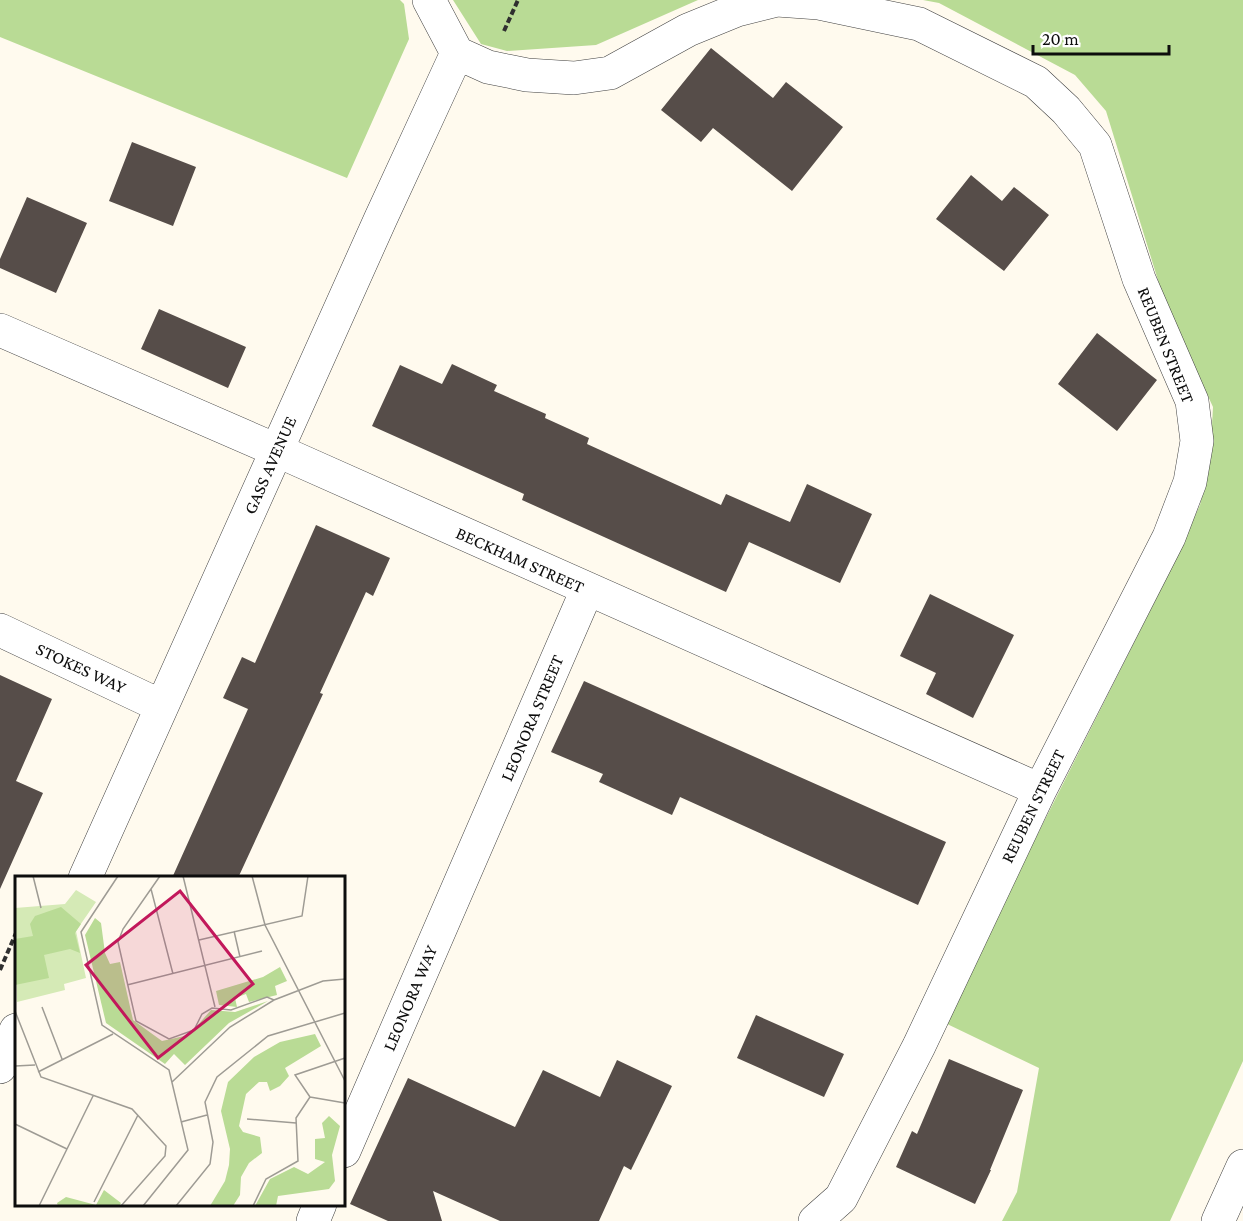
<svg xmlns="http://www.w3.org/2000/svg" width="1243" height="1221" viewBox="0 0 1243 1221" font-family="'Crimson Pro',serif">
<rect width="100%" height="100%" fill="#fffaee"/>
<path fill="#b9db95" d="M 0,0 L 400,0 L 404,4 L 409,39 L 347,178 L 0,37 Z
M 453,0 L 698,0 L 596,45 L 507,51 L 481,44 Z
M 923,0 L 1243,0 L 1243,1061 L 1170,1221 L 1002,1221 L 1017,1192 L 1039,1068 L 945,1023 L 998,913 L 1158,595 L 1200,505 L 1210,461 L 1213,407 L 1165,303 L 1106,111 L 1075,75 L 939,3 Z"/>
<path fill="#564d49" d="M 711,48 L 773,98 L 786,82 L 843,127 L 792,191 L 713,128 L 701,142 L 661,110 Z
M 132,142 L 196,167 L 173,226 L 109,201 Z
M 971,175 L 1002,201 L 1014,187 L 1049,215 L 1004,271 L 936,219 Z
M 27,197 L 87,223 L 56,293 L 0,268 L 0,259 Z
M 159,309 L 246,347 L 228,388 L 141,349 Z
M 1097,333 L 1157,380 L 1117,431 L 1058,384 Z
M 452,364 L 497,385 L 494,391 L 546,414 L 545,418 L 589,438 L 587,444 L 721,505 L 726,494 L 790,522 L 807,484 L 872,514 L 840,583 L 749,542 L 726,592 L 522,500 L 524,494 L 372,426 L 400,365 L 442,384 Z
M 316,525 L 390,558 L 373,596 L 366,592 L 320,693 L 323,694 L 238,878 L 172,878 L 248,709 L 223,698 L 242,657 L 255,663 Z
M 930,594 L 1014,635 L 973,718 L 926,694 L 936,673 L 900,656 Z
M 0,675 L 52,699 L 16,781 L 43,793 L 0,889 Z
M 584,681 L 946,842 L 918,905 L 680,797 L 672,815 L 599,782 L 603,774 L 551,752 Z
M 756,1015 L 844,1054 L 824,1097 L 737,1058 Z
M 949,1059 L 1023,1090 L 990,1170 L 991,1170 L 975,1204 L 896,1167 L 912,1131 L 917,1134 Z
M 617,1060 L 672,1086 L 631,1170 L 624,1166 L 599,1221 L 500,1221 L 433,1191 L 442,1221 L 388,1221 L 350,1204 L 408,1078 L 515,1127 L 543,1070 L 600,1097 Z"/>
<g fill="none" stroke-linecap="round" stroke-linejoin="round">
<g stroke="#404040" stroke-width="34">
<path id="street" d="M 429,0 L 457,53 L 488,67 L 527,75 L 574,78 L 610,73 L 688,30 L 737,10 L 777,0 L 819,3 L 919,24 L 1036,82 L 1066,110 L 1095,145 L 1139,279 L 1192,401 L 1197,441 L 1190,482 L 1169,537 L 1040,790 L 919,1046 L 841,1198 L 815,1221
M 0,330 L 276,450 L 1040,790
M 0,630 L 161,706
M 85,878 L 380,220 L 457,53
M 0,1067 L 16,1030
M 344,1151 L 587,590
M 313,1221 L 320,1204
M 1218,1221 L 1243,1166"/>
</g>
<path stroke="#2f2f2f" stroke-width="4" stroke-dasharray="6 3" stroke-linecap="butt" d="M 504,31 L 518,0
M 0,970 L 16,933"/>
<use href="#street" stroke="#fff" stroke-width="33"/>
</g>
<g text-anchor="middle" stroke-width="6" stroke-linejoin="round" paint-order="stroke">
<g font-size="18" fill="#0d0d0d" stroke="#fff">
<text transform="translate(1166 345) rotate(68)" y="6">REUBEN STREET</text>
<text transform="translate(270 465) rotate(-66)" y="6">GASS AVENUE</text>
<text transform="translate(520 560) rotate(24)" y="6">BECKHAM STREET</text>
<text transform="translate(81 668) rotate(25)" y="6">STOKES WAY</text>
<text transform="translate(532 718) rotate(-67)" y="6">LEONORA STREET</text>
<text transform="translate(1033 806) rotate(-64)" y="6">REUBEN STREET</text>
<text transform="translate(410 998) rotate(-67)" y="6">LEONORA WAY</text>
</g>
</g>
<g transform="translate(15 876)">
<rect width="330" height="330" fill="#fffaee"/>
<path d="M 61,14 L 81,26 L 61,55 L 71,102 L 49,108 L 50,114 L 2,126 L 0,32 L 50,28 Z" fill="#d5eab6"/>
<path d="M 46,31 L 66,48 L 60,57 L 65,77 L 55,73 L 29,79 L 34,102 L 0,109 L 0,63 L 18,60 L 15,48 L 20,40 ZM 80,42 L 86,47 L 90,77 L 95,88 L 105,86 L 118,144 L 147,165 L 174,159 L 196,134 L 220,136 L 253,125 L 214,147 L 170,189 L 159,178 L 150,188 L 91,147 L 70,59 ZM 265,91 L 272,105 L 260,110 L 262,119 L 234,126 L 231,118 L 220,122 L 222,131 L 204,129 L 201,115 L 248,101 ZM 300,158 L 306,170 L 270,192 L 274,200 L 265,210 L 255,215 L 252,206 L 244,206 L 231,218 L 224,250 L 228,256 L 245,261 L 247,277 L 234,287 L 226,301 L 225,319 L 218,330 L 195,330 L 210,305 L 214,289 L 215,273 L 206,235 L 213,206 L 239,181 L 265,166 ZM 314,240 L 325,250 L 317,279 L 320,305 L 314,313 L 263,320 L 261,330 L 240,330 L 255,303 L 279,291 L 293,298 L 310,286 L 300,283 L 300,263 L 310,262 L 307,247 ZM 89,314 L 106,327 L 104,330 L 43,330 L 42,327 L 51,321 L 81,329 Z" fill="#b9db95"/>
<path fill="none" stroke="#9e9b94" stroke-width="1.5" d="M 18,0 L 26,32M 103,0 L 66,56 L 87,149 L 154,194 L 173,274 L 128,330M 145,0 L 108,53 L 103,66 L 121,145 L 154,163 L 179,154 L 187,138 L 197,132 L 216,134 L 252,121 L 259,124M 168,0 L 200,131M 237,0 L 250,49 L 330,205M 136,13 L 158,98M 219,55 L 225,81M 184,64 L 287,40 L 293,0M 112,109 L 247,75M 27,131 L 47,183M 0,135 L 26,201 L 117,233 L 151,270 L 150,280 L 106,330M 0,190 L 20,189M 23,196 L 98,158M 157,206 L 215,151 L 259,124 L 308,105 L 330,103M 295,221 L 280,199 L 330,182M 295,221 L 330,227M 232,243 L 281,247M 166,246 L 192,239M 0,248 L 52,273M 79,326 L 123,239M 24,330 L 78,220M 161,330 L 195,288 L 198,266 L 190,226 L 202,201 L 253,160 L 330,137M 238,330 L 251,303 L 283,285 L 281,242 L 295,221"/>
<path fill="#c2185b" fill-opacity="0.15" stroke="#c2185b" stroke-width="3" d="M 165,15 L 238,108 L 143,182 L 71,89 Z"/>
<rect width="330" height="330" fill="none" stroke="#0d0d0d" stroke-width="3"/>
</g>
<path d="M1033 45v9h136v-9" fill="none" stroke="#0d0d0d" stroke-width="3"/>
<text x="1042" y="45" font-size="18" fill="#0d0d0d" stroke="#ffffff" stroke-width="4.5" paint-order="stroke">20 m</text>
</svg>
